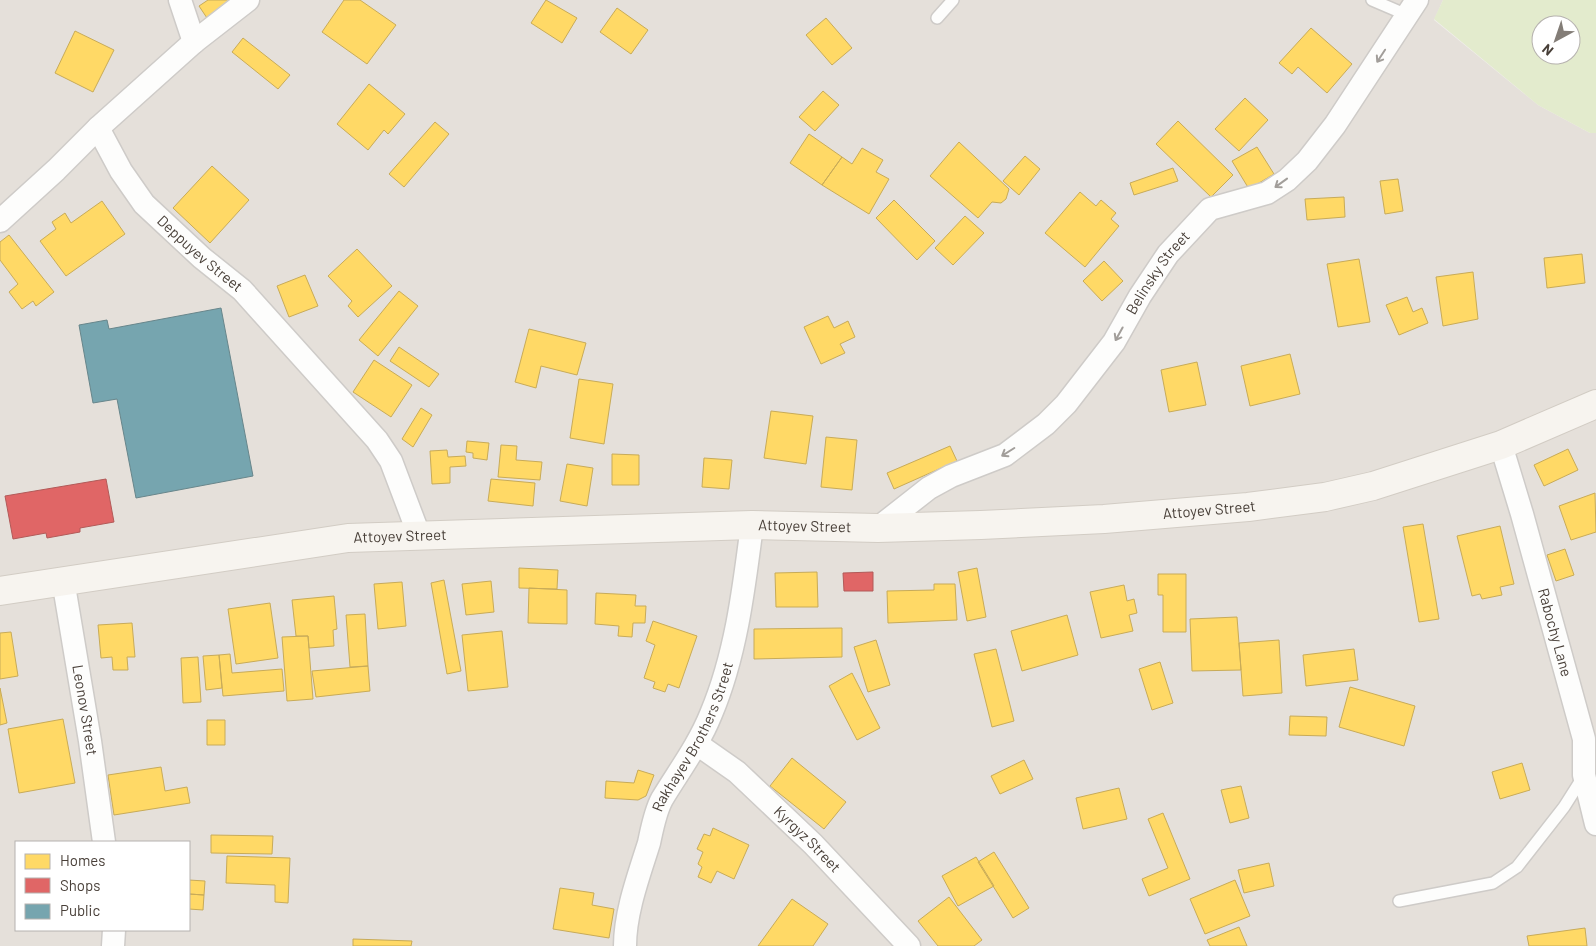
<svg xmlns="http://www.w3.org/2000/svg" width="1596" height="946" viewBox="0 0 1596 946" font-family="Barlow,sans-serif">
<rect width="100%" height="100%" fill="#f1efec"/>
<path fill="#e5e0da" fill-rule="evenodd" d="M 0,0 L 1443,0 L 1434,20 L 1538,105 L 1590,133 L 1596,133 L 1596,946 L 0,946 ZM 16,842 L 189,842 L 189,930 L 16,930 Z"/>
<path fill="#e3ebcd" fill-rule="evenodd" d="M 1443,0 L 1596,0 L 1596,133 L 1590,133 L 1538,105 L 1434,19 ZM 1541,25 L 1571,25 L 1571,55 L 1541,55 Z"/>
<path fill="#ffd966" stroke="#c8ab58" d="M 208,0 L 228,0 L 232,6 L 209,21 L 199,6 Z
M 344,0 L 360,0 L 396,25 L 367,64 L 322,32 Z
M 546,0 L 577,18 L 562,43 L 531,23 Z
M 617,8 L 648,30 L 631,54 L 600,32 Z
M 826,18 L 852,48 L 832,65 L 806,35 Z
M 1311,28 L 1352,64 L 1327,93 L 1298,67 L 1292,74 L 1279,63 Z
M 75,31 L 114,50 L 93,92 L 55,73 Z
M 243,38 L 290,75 L 278,89 L 232,52 Z
M 369,84 L 405,114 L 388,134 L 384,130 L 368,150 L 337,124 Z
M 823,91 L 839,105 L 815,131 L 799,117 Z
M 1245,98 L 1268,120 L 1239,151 L 1215,129 Z
M 1178,121 L 1233,175 L 1211,197 L 1156,144 Z
M 435,122 L 449,134 L 404,187 L 389,174 Z
M 809,134 L 842,157 L 822,185 L 790,163 Z
M 959,142 L 1009,189 L 1006,199 L 1001,203 L 992,202 L 978,218 L 930,176 Z
M 1257,147 L 1274,174 L 1249,189 L 1232,161 Z
M 862,148 L 883,160 L 876,172 L 889,179 L 869,214 L 822,185 L 842,157 L 852,164 Z
M 1025,156 L 1040,169 L 1019,195 L 1003,181 Z
M 212,166 L 249,200 L 210,243 L 173,208 Z
M 1173,168 L 1178,181 L 1134,195 L 1130,183 Z
M 1398,179 L 1403,211 L 1385,214 L 1380,181 Z
M 1080,192 L 1096,206 L 1101,200 L 1116,213 L 1111,219 L 1119,226 L 1085,267 L 1045,233 Z
M 1344,197 L 1345,217 L 1307,220 L 1305,199 Z
M 894,200 L 935,241 L 917,260 L 876,218 Z
M 102,201 L 125,234 L 66,276 L 40,241 L 56,229 L 52,222 L 65,213 L 71,223 Z
M 965,216 L 984,233 L 953,265 L 935,248 Z
M 9,235 L 54,292 L 36,306 L 33,301 L 22,309 L 9,292 L 18,284 L 0,260 L 0,242 Z
M 357,249 L 392,286 L 358,317 L 348,306 L 352,301 L 328,276 Z
M 1582,254 L 1585,283 L 1547,288 L 1544,258 Z
M 1359,259 L 1370,322 L 1338,327 L 1327,264 Z
M 1104,261 L 1123,281 L 1102,301 L 1083,281 Z
M 1473,272 L 1478,319 L 1443,326 L 1436,277 Z
M 305,275 L 318,306 L 289,317 L 277,286 Z
M 399,291 L 418,306 L 378,356 L 359,340 Z
M 1407,297 L 1413,312 L 1422,308 L 1428,323 L 1399,335 L 1386,305 Z
M 828,316 L 834,328 L 848,321 L 855,337 L 840,344 L 845,353 L 821,364 L 804,327 Z
M 529,329 L 586,343 L 577,375 L 541,366 L 536,388 L 515,382 Z
M 399,347 L 439,374 L 429,387 L 390,361 Z
M 1290,354 L 1300,394 L 1250,406 L 1241,366 Z
M 374,360 L 412,385 L 391,417 L 353,392 Z
M 1197,362 L 1206,405 L 1169,412 L 1161,370 Z
M 579,379 L 613,384 L 604,444 L 570,438 Z
M 421,408 L 432,415 L 413,447 L 402,439 Z
M 771,411 L 813,416 L 806,464 L 764,458 Z
M 826,437 L 857,440 L 852,490 L 821,487 Z
M 467,441 L 489,443 L 487,460 L 473,458 L 473,453 L 466,452 Z
M 501,445 L 517,446 L 516,460 L 542,462 L 540,480 L 498,477 Z
M 950,446 L 957,461 L 894,489 L 887,473 Z
M 1568,449 L 1578,470 L 1544,486 L 1534,465 Z
M 447,450 L 448,457 L 465,456 L 466,466 L 450,467 L 450,483 L 432,484 L 430,451 Z
M 612,454 L 639,455 L 639,485 L 612,485 Z
M 704,458 L 732,460 L 729,489 L 702,487 Z
M 567,464 L 593,468 L 587,506 L 560,501 Z
M 491,479 L 535,483 L 533,506 L 488,501 Z
M 1595,493 L 1596,532 L 1571,540 L 1559,506 Z
M 1423,524 L 1439,619 L 1419,622 L 1403,527 Z
M 1500,526 L 1514,584 L 1500,587 L 1502,595 L 1482,599 L 1480,594 L 1472,596 L 1457,536 Z
M 1565,549 L 1574,575 L 1556,581 L 1547,555 Z
M 519,568 L 558,570 L 557,589 L 519,588 Z
M 977,568 L 986,617 L 967,621 L 958,572 Z
M 817,572 L 818,607 L 776,607 L 775,573 Z
M 1158,574 L 1186,574 L 1186,632 L 1163,632 L 1163,595 L 1158,595 Z
M 444,580 L 461,671 L 447,674 L 431,583 Z
M 491,581 L 494,612 L 466,615 L 462,584 Z
M 402,582 L 406,626 L 378,629 L 374,584 Z
M 934,584 L 955,584 L 957,620 L 888,623 L 887,591 L 934,590 Z
M 1124,585 L 1127,601 L 1134,599 L 1137,613 L 1129,615 L 1133,631 L 1101,638 L 1090,592 Z
M 529,588 L 567,590 L 567,624 L 528,623 Z
M 596,593 L 636,595 L 635,606 L 646,606 L 645,623 L 633,623 L 632,637 L 618,636 L 619,626 L 595,624 Z
M 334,596 L 337,629 L 333,630 L 334,646 L 309,648 L 308,636 L 296,636 L 292,600 Z
M 270,603 L 278,658 L 236,664 L 228,609 Z
M 365,614 L 368,666 L 350,667 L 346,615 Z
M 1067,615 L 1078,655 L 1022,671 L 1011,631 Z
M 1237,617 L 1241,670 L 1192,671 L 1190,619 Z
M 653,621 L 697,636 L 679,688 L 668,684 L 665,692 L 653,688 L 655,682 L 644,678 L 655,645 L 646,641 Z
M 132,623 L 135,657 L 127,657 L 128,670 L 113,670 L 112,657 L 101,658 L 98,625 Z
M 842,628 L 842,657 L 754,659 L 754,629 Z
M 502,631 L 508,687 L 468,691 L 462,635 Z
M 11,632 L 18,676 L 0,679 L 0,633 Z
M 308,636 L 313,699 L 287,701 L 282,637 Z
M 876,640 L 890,685 L 868,692 L 854,647 Z
M 1279,640 L 1282,693 L 1243,696 L 1239,643 Z
M 996,649 L 1014,721 L 992,727 L 974,654 Z
M 1354,649 L 1358,680 L 1306,686 L 1303,655 Z
M 230,654 L 232,673 L 282,669 L 284,691 L 223,696 L 219,655 Z
M 219,655 L 222,688 L 206,690 L 203,656 Z
M 198,657 L 201,702 L 183,703 L 181,658 Z
M 1160,662 L 1173,703 L 1152,710 L 1139,669 Z
M 368,666 L 370,691 L 316,697 L 312,671 Z
M 852,673 L 880,728 L 857,740 L 829,686 Z
M 1350,687 L 1415,706 L 1404,746 L 1339,727 Z
M 0,688 L 7,723 L 0,725 Z
M 1290,716 L 1327,717 L 1326,736 L 1289,735 Z
M 63,719 L 75,783 L 19,793 L 8,729 Z
M 207,720 L 225,720 L 225,745 L 207,745 Z
M 792,758 L 846,802 L 824,829 L 770,786 Z
M 1024,760 L 1033,779 L 1000,794 L 991,776 Z
M 1522,763 L 1530,790 L 1500,799 L 1492,772 Z
M 161,767 L 165,791 L 187,787 L 190,803 L 114,815 L 108,775 Z
M 638,770 L 654,775 L 646,796 L 638,800 L 605,798 L 606,781 L 634,783 Z
M 1241,786 L 1249,818 L 1230,823 L 1221,790 Z
M 1119,788 L 1127,819 L 1083,829 L 1076,798 Z
M 1163,813 L 1190,879 L 1149,896 L 1142,879 L 1168,868 L 1148,819 Z
M 713,828 L 749,845 L 734,879 L 717,871 L 711,883 L 698,877 L 702,867 L 698,864 L 703,852 L 697,849 L 704,834 L 710,836 Z
M 211,835 L 273,836 L 272,854 L 211,853 Z
M 994,852 L 1029,908 L 1013,918 L 978,862 Z
M 227,856 L 290,858 L 288,903 L 275,902 L 275,885 L 226,883 Z
M 976,857 L 994,886 L 958,906 L 942,876 Z
M 1269,863 L 1274,886 L 1244,893 L 1238,870 Z
M 189,880 L 205,881 L 204,895 L 189,894 Z
M 1235,880 L 1250,916 L 1205,934 L 1190,899 Z
M 560,888 L 594,893 L 592,905 L 614,909 L 609,938 L 553,929 Z
M 189,894 L 204,895 L 203,910 L 189,909 Z
M 949,897 L 982,940 L 974,946 L 938,946 L 918,921 Z
M 792,899 L 828,924 L 813,946 L 758,946 Z
M 1239,927 L 1247,946 L 1210,946 L 1207,940 Z
M 1585,928 L 1587,946 L 1529,946 L 1527,936 Z
M 353,939 L 412,941 L 411,946 L 353,946 Z"/>
<path fill="#e06666" stroke="#b25a58" d="M 106,479 L 114,522 L 80,528 L 80,532 L 47,538 L 46,533 L 13,539 L 5,496 Z
M 873,572 L 873,591 L 844,591 L 843,573 Z"/>
<path fill="#76a5af" stroke="#68868b" d="M 221,308 L 253,476 L 136,498 L 117,399 L 93,403 L 79,325 L 107,320 L 109,329 Z"/>
<g fill="none" stroke-linecap="round" stroke-linejoin="round">
<g stroke="#cecbc8" stroke-width="14">
<path id="lane" d="M 1372,0 L 1407,15
M 937,18 L 953,0
M 1399,901 L 1493,883 L 1517,867 L 1564,807 L 1583,777"/>
</g>
<g stroke="#cecbc8" stroke-width="25">
<g id="street">
<path d="M 180,0 L 194,42"/>
<path id="s1" d="M 248,0 L 194,42 L 98,128 L 121,171 L 144,204 L 202,258 L 242,290 L 377,440 L 391,461 L 419,535"/>
<path d="M 0,221 L 56,170 L 98,128"/>
<path id="s2" d="M 1501,445 L 1522,514 L 1584,739 L 1584,775 L 1596,824"/>
<path id="s3" d="M 878,528 L 929,488 L 951,476 L 1005,455 L 1046,424 L 1066,404 L 1114,342 L 1140,296 L 1168,254 L 1210,209 L 1267,193 L 1287,180 L 1307,161 L 1335,125 L 1417,0"/>
<path id="s4" d="M 63,580 L 90,741 L 104,842"/>
<path id="s5" d="M 697,744 L 737,772 L 813,844 L 909,946"/>
<path d="M 113,946 L 114,930"/>
<path id="s6" d="M 625,946 C 625,912 639,875 649,843 C 652,829 655,812 662,799 C 679,771 699,744 711,714 C 736,655 744,588 752,525"/>
</g>
</g>
<g stroke="#d2ccc4" stroke-width="30">
<g id="secondary">
<path id="s7" d="M 0,591 L 348,538 L 752,525 L 878,528 L 981,525 L 1104,519 L 1248,507 L 1325,497 L 1373,486 L 1501,445 L 1596,404"/>
</g>
</g>
<use href="#lane" stroke="#fdfdfc" stroke-width="11"/>
<use href="#street" stroke="#fdfdfc" stroke-width="22"/>
<use href="#secondary" stroke="#f7f4ef" stroke-width="28"/>
</g>
<defs><path id="oneway-shaft" d="M-6 0H5M1.5-3L5.5 0L1.5 3" fill="none" stroke-width="1.6" stroke-linecap="round" stroke-linejoin="round" transform="scale(1.25)"/></defs>
<g stroke="#a29e9a">
<use href="#oneway-shaft" transform="translate(1381 56) rotate(123)"/>
<use href="#oneway-shaft" transform="translate(1281 183) rotate(144)"/>
<use href="#oneway-shaft" transform="translate(1119 334) rotate(119)"/>
<use href="#oneway-shaft" transform="translate(1008 452) rotate(148)"/>
</g>
<g text-anchor="middle" stroke-width="5" stroke-linejoin="round" paint-order="stroke">
<g font-size="15" fill="#483f38" stroke="#fff">
<text dy="5" stroke="none"><textPath href="#s1" startOffset="361">Deppuyev Street</textPath></text>
<text dy="5" stroke="none"><textPath href="#s3" startOffset="388">Belinsky Street</textPath></text>
<text dy="5" stroke="none"><textPath href="#s7" startOffset="1214">Attoyev Street</textPath></text>
<text dy="5" stroke="none"><textPath href="#s7" startOffset="809">Attoyev Street</textPath></text>
<text dy="5" stroke="none"><textPath href="#s7" startOffset="404">Attoyev Street</textPath></text>
<text dy="5" stroke="none"><textPath href="#s2" startOffset="195">Rabochy Lane</textPath></text>
<text dy="5" stroke="none"><textPath href="#s4" startOffset="132">Leonov Street</textPath></text>
<text dy="5" stroke="none"><textPath href="#s6" startOffset="222">Rakhayev Brothers Street</textPath></text>
<text dy="5" stroke="none"><textPath href="#s5" startOffset="146">Kyrgyz Street</textPath></text>
</g>
</g>
<rect x="15" y="841" width="175" height="90" fill="#ffffff" stroke="#b6b2af"/>
<rect x="25" y="854" width="25" height="15" fill="#ffd966" stroke="#b6b2af"/>
<text x="60" y="866" font-size="15" fill="#483f38">Homes</text>
<rect x="25" y="878" width="25" height="15" fill="#e06666" stroke="#b6b2af"/>
<text x="60" y="891" font-size="15" fill="#483f38">Shops</text>
<rect x="25" y="904" width="25" height="15" fill="#76a5af" stroke="#b6b2af"/>
<text x="60" y="916" font-size="15" fill="#483f38">Public</text>
<g transform="translate(1556 40) rotate(220)"><circle r="24" fill="#ffffff" stroke="#b6b2af"/>
<path d="M0-4L9 19L0 12L-9 19Z" fill="#837d77"/>
<text y="-8" font-size="14" font-weight="bold" text-anchor="middle" fill="#483f38">N</text>
</g>
</svg>
